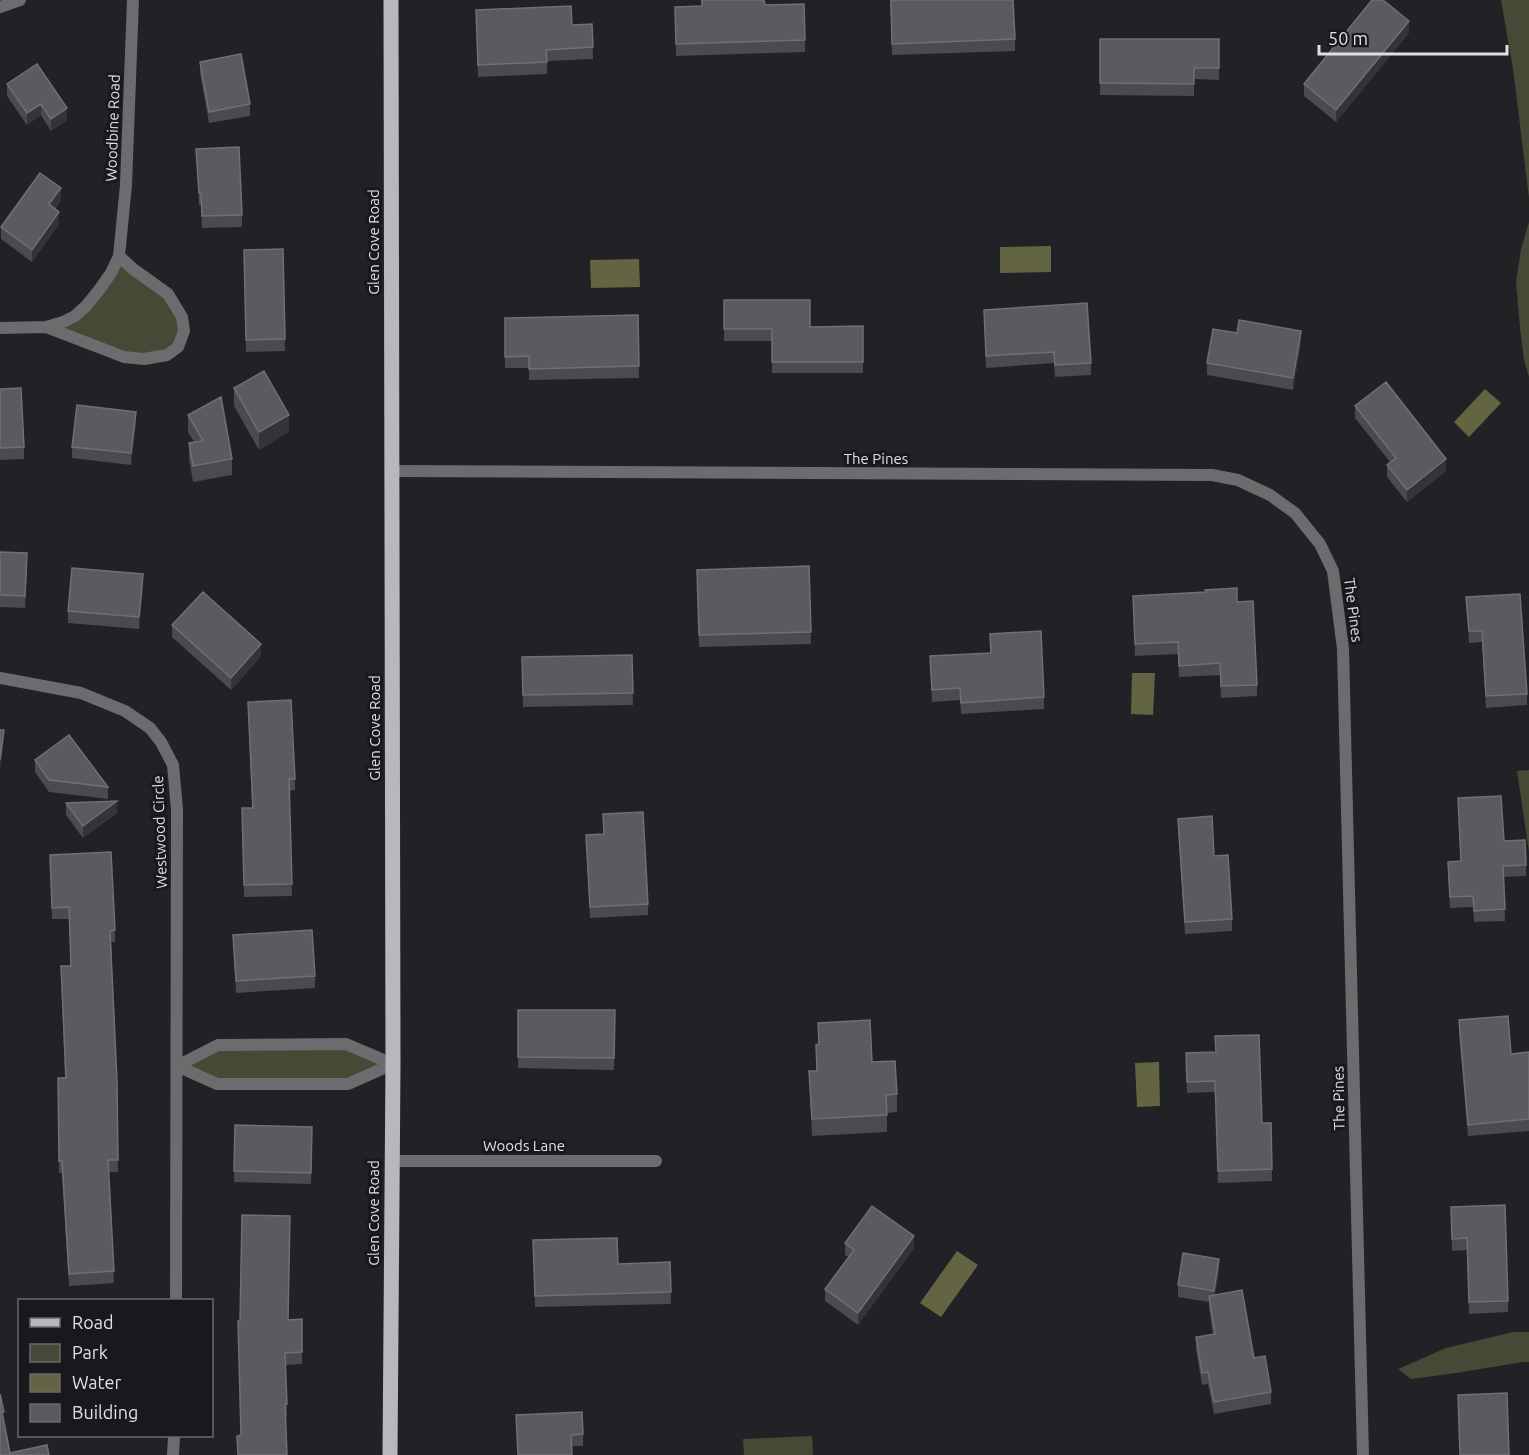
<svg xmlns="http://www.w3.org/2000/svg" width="1529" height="1455" viewBox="0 0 1529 1455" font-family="Ubuntu,sans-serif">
<rect width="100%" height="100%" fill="#212226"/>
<path fill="#474835" d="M 1501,0 L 1529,0 L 1529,198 L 1513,69 Z
M 1529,222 L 1529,377 L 1524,360 L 1520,328 L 1516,282 L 1521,249 Z
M 119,256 L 168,294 L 182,317 L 178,347 L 144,359 L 46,327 L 75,316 Z
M 1529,770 L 1529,852 L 1517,771 Z
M 346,1044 L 393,1064 L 348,1084 L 217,1084 L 177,1066 L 218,1045 Z
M 1513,1332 L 1529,1332 L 1529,1362 L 1523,1362 L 1456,1373 L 1411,1379 L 1398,1369 L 1446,1348 Z
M 812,1436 L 813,1455 L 744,1455 L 743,1439 Z"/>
<path fill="#636442" d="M 1051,246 L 1051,272 L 1000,273 L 1000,247 Z
M 639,259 L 640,287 L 591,288 L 590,260 Z
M 1485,389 L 1501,403 L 1469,437 L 1454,422 Z
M 1132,673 L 1155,673 L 1153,715 L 1131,714 Z
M 1159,1062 L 1160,1106 L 1137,1107 L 1135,1063 Z
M 957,1251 L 978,1265 L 941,1317 L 920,1303 Z"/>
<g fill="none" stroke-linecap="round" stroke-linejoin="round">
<path stroke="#6c6c6f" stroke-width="12" d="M 46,327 L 124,357 L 144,359 L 167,355 L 178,347 L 184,331 L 182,317 L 168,294 L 133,269 L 119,256
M 0,328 L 46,327 L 63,322 L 75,316 L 86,306 L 99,290 L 111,273 L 119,256 L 126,185 L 133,0
M 393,471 L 1212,475 L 1238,480 L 1270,495 L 1295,513 L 1320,544 L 1333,571 L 1343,649 L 1363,1455
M 0,678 L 81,693 L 125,711 L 150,728 L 161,742 L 173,765 L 177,809 L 176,1300
M 346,1044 L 393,1064 L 348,1084 L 217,1084 L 177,1066 L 218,1045 Z
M 392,1161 L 656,1161
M 173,1455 L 174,1436"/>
<path stroke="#6c6c6f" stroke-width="12" d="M 0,7 L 20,0"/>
<path stroke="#b7b8bd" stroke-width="15" d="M 390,1455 L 393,1064 L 391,0"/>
</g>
<path fill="#4a4a4f" d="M 701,0 L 764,0 L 765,5 L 805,40 L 805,52 L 676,56 L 675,7 L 702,6 Z
M 890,0 L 1015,39 L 1015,51 L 892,55 Z
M 476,10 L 572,25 L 592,24 L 593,59 L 547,61 L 547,74 L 478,77 Z
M 1409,33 L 1336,122 L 1304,96 L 1304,84 Z
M 1100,39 L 1219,39 L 1219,80 L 1194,79 L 1194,96 L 1100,95 Z
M 200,62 L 250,104 L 250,116 L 209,123 L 200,73 Z
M 7,84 L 67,120 L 51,131 L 41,115 L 27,125 L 7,96 Z
M 196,149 L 242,215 L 242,227 L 202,228 L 201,205 L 199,205 Z
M 61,200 L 55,209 L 59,224 L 32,262 L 1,239 L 1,227 Z
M 283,249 L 285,351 L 246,352 L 244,250 Z
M 724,300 L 810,327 L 863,326 L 863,373 L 772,373 L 772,341 L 724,341 Z
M 984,310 L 1091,363 L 1091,375 L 1055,377 L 1054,363 L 986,368 Z
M 638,315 L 639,378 L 529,380 L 529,368 L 505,368 L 505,318 Z
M 1237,333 L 1301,343 L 1293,390 L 1207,375 L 1207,363 Z
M 234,388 L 289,432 L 259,450 L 234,406 Z
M 0,389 L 24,447 L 24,459 L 0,460 Z
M 1355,406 L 1446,471 L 1407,502 L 1387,477 L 1387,465 L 1390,462 L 1355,418 Z
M 188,415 L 232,459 L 232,475 L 193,482 L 189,459 L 189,443 L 194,442 L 188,432 Z
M 136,424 L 131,465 L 72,458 L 72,447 Z
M 0,552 L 27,565 L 25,608 L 0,607 Z
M 809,566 L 811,644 L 699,647 L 697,570 Z
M 143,585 L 139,629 L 68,623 L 68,611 Z
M 1133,596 L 1237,602 L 1257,685 L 1257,696 L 1221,698 L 1220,675 L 1179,677 L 1178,654 L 1135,656 Z
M 1466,597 L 1527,694 L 1527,705 L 1486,708 L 1482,642 L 1469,643 Z
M 172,625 L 261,656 L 231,690 L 172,637 Z
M 990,634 L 1044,697 L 1044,709 L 961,714 L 960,700 L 932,702 L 930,656 L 991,653 Z
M 632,655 L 633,705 L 523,707 L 522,657 Z
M 248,702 L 295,779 L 295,790 L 289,791 L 292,896 L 244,897 L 242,808 L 252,808 Z
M 35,760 L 108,787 L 108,799 L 49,792 L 35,772 Z
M 1458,798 L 1526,865 L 1526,876 L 1504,877 L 1505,921 L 1474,922 L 1473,907 L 1450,908 L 1448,862 L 1461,861 Z
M 66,803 L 117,813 L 83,838 L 66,815 Z
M 603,814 L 648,904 L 648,915 L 590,918 L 586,835 L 604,834 Z
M 1178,819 L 1214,856 L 1232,919 L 1232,931 L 1185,934 L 1178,830 Z
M 50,855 L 115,930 L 115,942 L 111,942 L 117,1081 L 118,1172 L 108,1172 L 114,1283 L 69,1286 L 62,1173 L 59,1173 L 58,1078 L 65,1078 L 61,966 L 71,966 L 69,919 L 52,919 Z
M 233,935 L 315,976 L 315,988 L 236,993 Z
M 518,1010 L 615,1010 L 614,1070 L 518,1068 Z
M 1459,1020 L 1511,1054 L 1529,1052 L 1529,1131 L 1468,1136 L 1459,1032 Z
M 818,1023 L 872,1062 L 897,1094 L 897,1112 L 887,1113 L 887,1132 L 812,1136 L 809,1071 L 816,1071 L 816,1045 L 818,1044 Z
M 1186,1053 L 1262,1123 L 1271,1123 L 1272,1181 L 1218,1183 L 1215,1092 L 1187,1093 Z
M 235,1125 L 312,1127 L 311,1184 L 234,1182 Z
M 1451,1207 L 1508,1301 L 1508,1312 L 1469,1314 L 1467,1250 L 1452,1251 Z
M 533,1240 L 618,1264 L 670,1262 L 671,1304 L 535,1307 Z
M 845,1243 L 914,1248 L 858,1325 L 825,1301 L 825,1289 L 849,1257 L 845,1255 Z
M 1219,1270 L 1215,1295 L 1254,1358 L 1271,1392 L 1271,1404 L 1214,1414 L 1208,1384 L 1202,1385 L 1196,1349 L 1196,1337 L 1213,1335 L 1209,1308 L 1209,1302 L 1178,1297 L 1178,1285 Z
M 302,1319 L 302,1364 L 285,1365 L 287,1416 L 285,1416 L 287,1455 L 238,1455 L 237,1436 L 241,1435 L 288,1320 Z
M 516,1427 L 583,1434 L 583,1446 L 571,1446 Z"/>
<path fill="#333338" d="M 1409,21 L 1409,33 L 1336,122 L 1336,110 Z
M 41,104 L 41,115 L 27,125 L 27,113 Z
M 67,108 L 67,120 L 51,131 L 51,119 Z
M 61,188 L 61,200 L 49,216 L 49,204 Z
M 59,212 L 59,224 L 32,262 L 32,250 Z
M 1301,331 L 1301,343 L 1293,390 L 1293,378 Z
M 136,412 L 136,424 L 131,465 L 131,453 Z
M 289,415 L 289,432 L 259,450 L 259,432 Z
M 1446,459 L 1446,471 L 1407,502 L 1407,490 Z
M 143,574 L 143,585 L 139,629 L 139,617 Z
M 261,644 L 261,656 L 231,690 L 231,678 Z
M 4,730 L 4,742 L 0,772 L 0,760 Z
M 117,801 L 117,813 L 83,838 L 83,826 Z
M 914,1236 L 914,1248 L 858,1325 L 858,1313 Z
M 1219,1259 L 1219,1270 L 1214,1303 L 1214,1291 Z"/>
<path fill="#5a5a5f" stroke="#6f6f74" stroke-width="1.5" d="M 702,0 L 764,0 L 765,5 L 804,4 L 805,40 L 676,44 L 675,7 L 702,6 Z
M 891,0 L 1013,0 L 1015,39 L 892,44 Z
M 1372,0 L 1383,0 L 1409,21 L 1336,110 L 1304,84 Z
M 571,6 L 572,25 L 592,24 L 593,47 L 546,50 L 547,62 L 478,65 L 476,10 Z
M 1100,39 L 1219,39 L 1219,68 L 1194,68 L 1194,84 L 1100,83 Z
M 241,54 L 250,104 L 209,112 L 200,62 Z
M 37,64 L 67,108 L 51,119 L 41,104 L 27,113 L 7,84 Z
M 239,147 L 242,215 L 202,216 L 201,193 L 199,193 L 196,149 Z
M 40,173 L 61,188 L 49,204 L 59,212 L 32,250 L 1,227 Z
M 283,249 L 285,339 L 246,340 L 244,250 Z
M 724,300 L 810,300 L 810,327 L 863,326 L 863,362 L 772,362 L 772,329 L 724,329 Z
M 1087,303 L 1091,363 L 1055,365 L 1054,352 L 986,356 L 984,310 Z
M 638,315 L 639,366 L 529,369 L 529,356 L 505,357 L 505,318 Z
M 1239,320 L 1301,331 L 1293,378 L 1207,363 L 1213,329 L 1237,333 Z
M 264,371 L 289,415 L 259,432 L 234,388 Z
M 1386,382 L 1446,459 L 1407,490 L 1387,465 L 1396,458 L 1355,406 Z
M 21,388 L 24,447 L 0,448 L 0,389 Z
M 221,397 L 232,459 L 193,466 L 189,443 L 203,441 L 188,415 Z
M 77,405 L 136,412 L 131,453 L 72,447 Z
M 0,552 L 27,553 L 25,596 L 0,595 Z
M 809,566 L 811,632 L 699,635 L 697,570 Z
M 72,568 L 143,574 L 139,617 L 68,611 Z
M 1237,588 L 1237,602 L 1253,601 L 1257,685 L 1221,686 L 1220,663 L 1179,666 L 1178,642 L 1135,644 L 1133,596 L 1206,592 L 1205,590 Z
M 203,592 L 261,644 L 231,678 L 172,625 Z
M 1520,594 L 1527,694 L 1486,696 L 1482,631 L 1469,631 L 1466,597 Z
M 1041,631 L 1044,697 L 961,703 L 960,688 L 932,690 L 930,656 L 991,653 L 990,634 Z
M 632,655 L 633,693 L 523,695 L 522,657 Z
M 291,700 L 295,779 L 289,779 L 292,884 L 244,885 L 242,808 L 253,808 L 248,702 Z
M 0,730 L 4,730 L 0,760 Z
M 69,735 L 108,787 L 49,780 L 35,760 Z
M 1501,796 L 1504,841 L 1525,840 L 1526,865 L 1503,866 L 1505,909 L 1474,911 L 1473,896 L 1450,897 L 1448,862 L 1461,861 L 1458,798 Z
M 117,801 L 83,826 L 66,803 Z
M 643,812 L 648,904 L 590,907 L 586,835 L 604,834 L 603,814 Z
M 1212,816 L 1214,856 L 1228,855 L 1232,919 L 1185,922 L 1178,819 Z
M 111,852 L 115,930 L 110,931 L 117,1081 L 118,1160 L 108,1160 L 114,1271 L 69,1274 L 62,1161 L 59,1161 L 58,1078 L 66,1078 L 61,966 L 71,966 L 69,907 L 52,908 L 50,855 Z
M 312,930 L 315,976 L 236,981 L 233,935 Z
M 518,1010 L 615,1010 L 614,1058 L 518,1057 Z
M 1508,1016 L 1511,1054 L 1529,1052 L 1529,1119 L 1468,1125 L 1459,1020 Z
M 870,1020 L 872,1062 L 895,1061 L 897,1094 L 886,1095 L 887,1115 L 812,1119 L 809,1071 L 817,1071 L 816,1045 L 819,1044 L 818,1023 Z
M 1259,1035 L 1262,1123 L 1271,1123 L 1272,1169 L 1218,1171 L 1215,1081 L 1187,1082 L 1186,1053 L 1216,1052 L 1215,1036 Z
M 235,1125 L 312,1127 L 311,1173 L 234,1171 Z
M 1505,1205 L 1508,1301 L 1469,1302 L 1467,1238 L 1452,1239 L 1451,1207 Z
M 872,1206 L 914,1236 L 858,1313 L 825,1289 L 854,1250 L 845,1243 Z
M 242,1215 L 290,1216 L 288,1320 L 302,1319 L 302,1352 L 285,1353 L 287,1404 L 285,1404 L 287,1455 L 238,1455 L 237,1436 L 241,1435 L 238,1321 L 240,1321 Z
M 617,1238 L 618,1264 L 670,1262 L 671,1292 L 535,1296 L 533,1240 Z
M 1183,1253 L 1219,1259 L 1214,1291 L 1178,1285 Z
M 1242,1290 L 1254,1358 L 1265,1356 L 1271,1392 L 1214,1402 L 1208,1372 L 1202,1373 L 1196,1337 L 1215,1334 L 1209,1296 Z
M 1507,1393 L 1509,1455 L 1460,1455 L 1458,1395 Z
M 0,1394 L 4,1412 L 2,1412 L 10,1453 L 47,1445 L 49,1455 L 0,1455 Z
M 582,1412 L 583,1434 L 571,1435 L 572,1455 L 518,1455 L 516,1415 Z"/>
<g text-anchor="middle" stroke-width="6" stroke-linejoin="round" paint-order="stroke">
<g font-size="15" fill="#e0e0e4" stroke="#18181d">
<text transform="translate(113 128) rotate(-88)" y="5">Woodbine Road</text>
<text transform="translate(374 242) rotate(-90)" y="5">Glen Cove Road</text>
<text x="876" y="464">The Pines</text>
<text transform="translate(1353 610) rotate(83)" y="5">The Pines</text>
<text transform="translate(375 728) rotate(-90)" y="5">Glen Cove Road</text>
<text transform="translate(160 832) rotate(-92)" y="5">Westwood Circle</text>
<text transform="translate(1339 1098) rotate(-91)" y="5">The Pines</text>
<text x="524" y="1151">Woods Lane</text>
<text transform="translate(374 1213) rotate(-90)" y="5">Glen Cove Road</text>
</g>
</g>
<rect x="18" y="1299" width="195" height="138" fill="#18181d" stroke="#68686d" stroke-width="1.5"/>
<rect x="30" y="1318" width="30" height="9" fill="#b7b8bd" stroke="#68686d" stroke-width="1.5"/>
<text x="72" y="1329" font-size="18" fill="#e0e0e4">Road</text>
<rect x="30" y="1344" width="30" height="18" fill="#474835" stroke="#68686d" stroke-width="1.5"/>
<text x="72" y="1359" font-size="18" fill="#e0e0e4">Park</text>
<rect x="30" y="1374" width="30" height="18" fill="#636442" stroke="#68686d" stroke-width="1.5"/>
<text x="72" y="1389" font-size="18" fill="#e0e0e4">Water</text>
<rect x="30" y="1404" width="30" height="18" fill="#5a5a5f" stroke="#68686d" stroke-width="1.5"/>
<text x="72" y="1419" font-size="18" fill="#e0e0e4">Building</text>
<path d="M1319 45v9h188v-9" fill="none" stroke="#e0e0e4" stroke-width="3"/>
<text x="1328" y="45" font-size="18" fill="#e0e0e4" stroke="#18181d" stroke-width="4.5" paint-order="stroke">50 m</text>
</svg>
